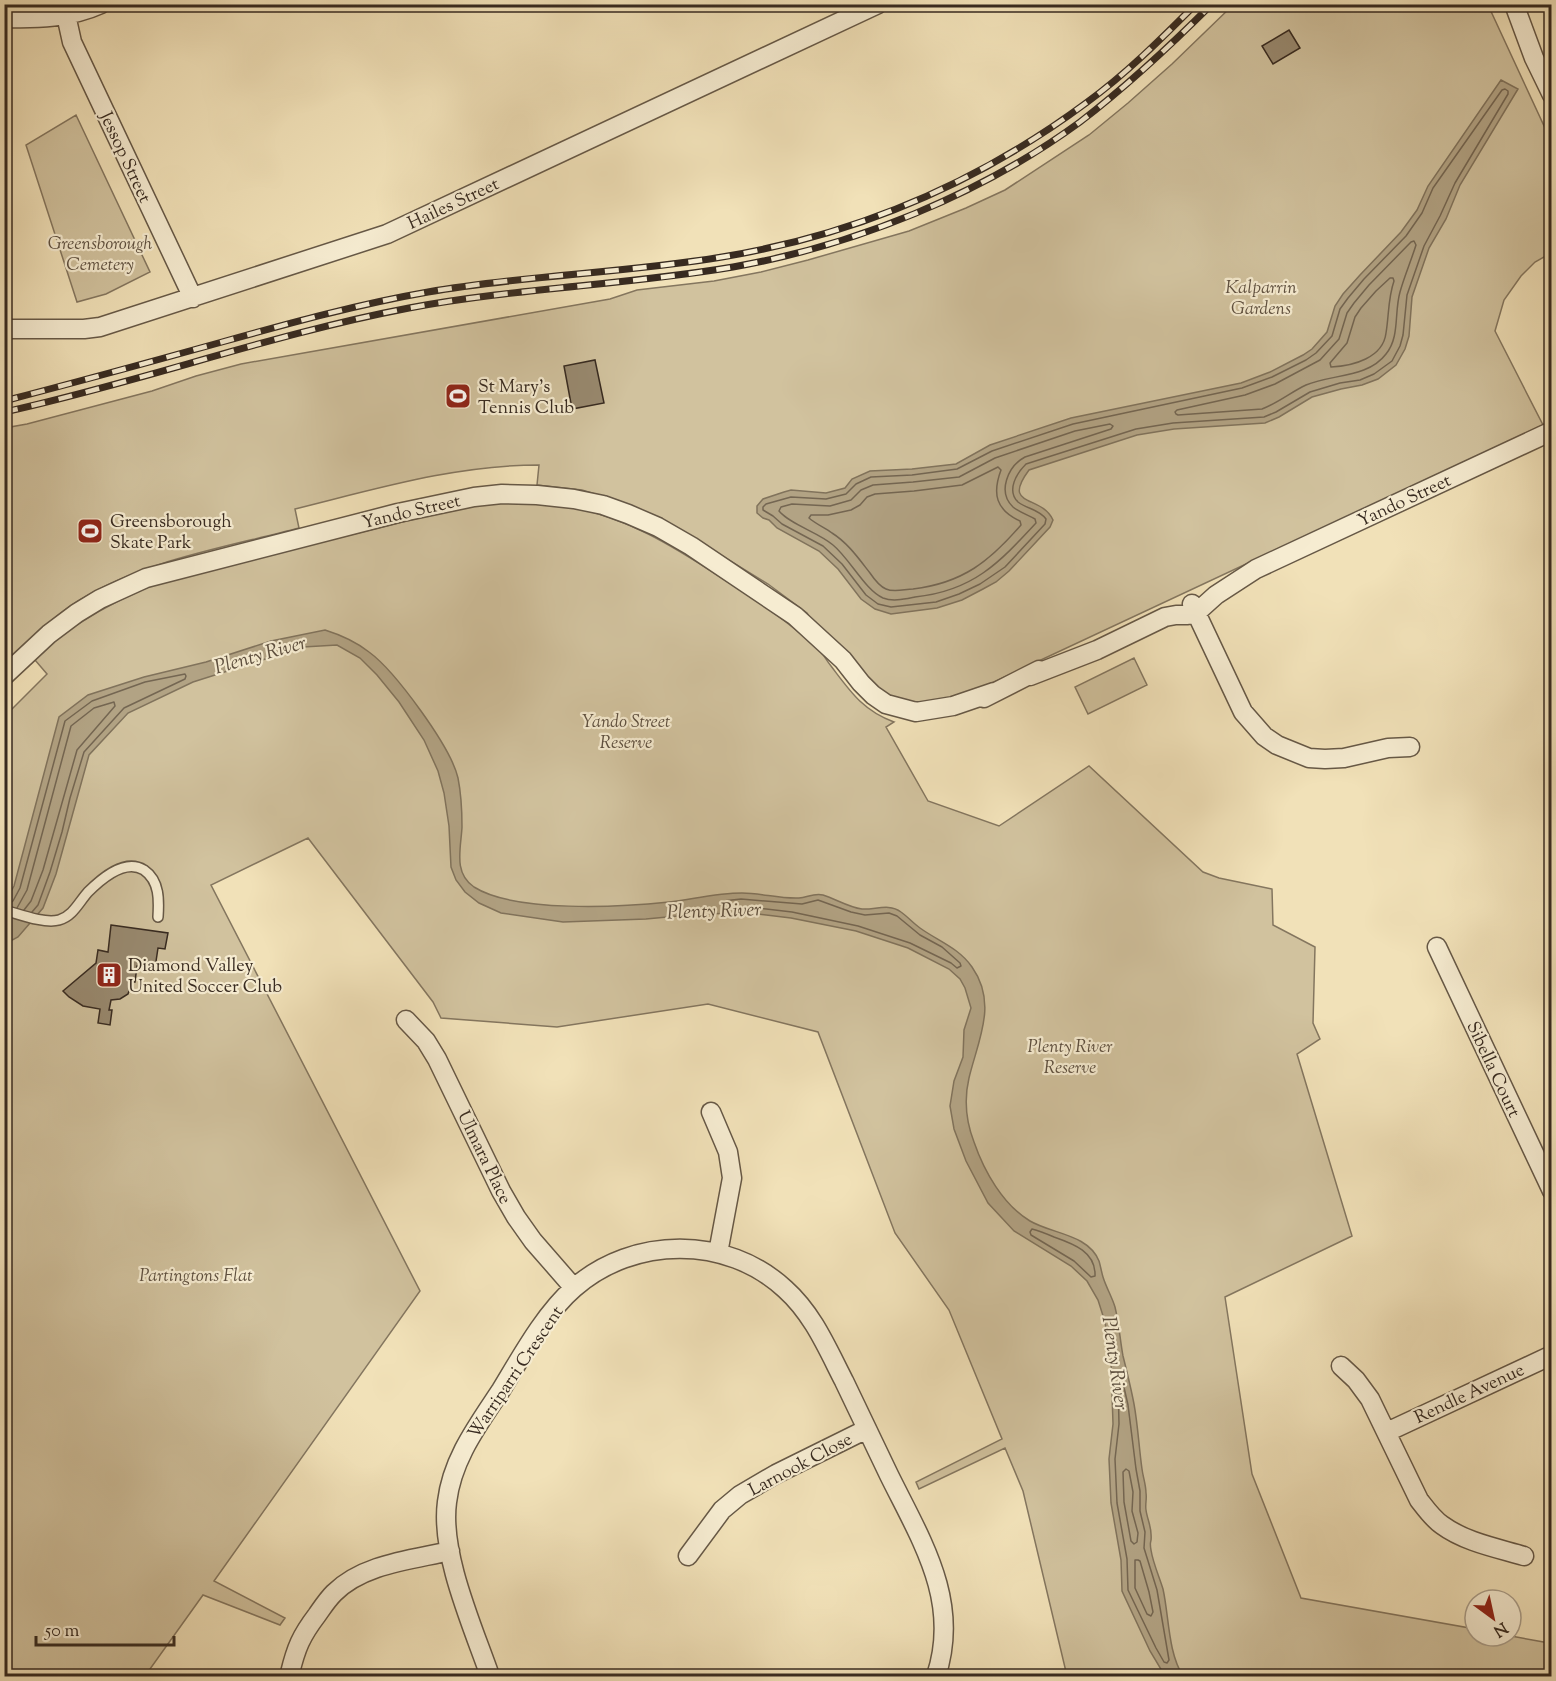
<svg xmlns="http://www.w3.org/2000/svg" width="1556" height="1681" viewBox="0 0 1556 1681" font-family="'Sorts Mill Goudy',serif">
<rect width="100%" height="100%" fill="#f1e1b8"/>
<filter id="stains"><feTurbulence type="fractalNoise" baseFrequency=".00333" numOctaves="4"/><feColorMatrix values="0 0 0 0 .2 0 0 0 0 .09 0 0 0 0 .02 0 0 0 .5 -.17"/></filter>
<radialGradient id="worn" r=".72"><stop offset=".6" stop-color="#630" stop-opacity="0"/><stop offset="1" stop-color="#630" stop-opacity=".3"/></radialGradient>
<path fill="#d1c29e" stroke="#84765f" stroke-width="1.5" d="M 1233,5 L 1488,5 L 1551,141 L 1551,253 L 1535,262 L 1521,276 L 1504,300 L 1495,331 L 1543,425 L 996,681 L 956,699 L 935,706 L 890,700 L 864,680 L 837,642 L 831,640 L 812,621 L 807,613 L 768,584 L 662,519 L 624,503 L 582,490 L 537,485 L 539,465 C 455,465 376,489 295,509 L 299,528 C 227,547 141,561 78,601 C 51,618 28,642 5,663 L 5,428 L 27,424 L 152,391 L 196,376 L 241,364 L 610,299 L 637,290 L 714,281 L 761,272 L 808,260 L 909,231 L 966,208 L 1005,190 L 1089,135 L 1128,103 L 1172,64 Z
M 76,115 L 150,272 L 106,294 L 77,302 L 26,145 Z
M 512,503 C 530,503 549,503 566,506 C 625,516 673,546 722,578 C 756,600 788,621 817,648 C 823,653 826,660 831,666 C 850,691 863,711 894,722 L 886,727 L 928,801 L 999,826 L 1089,766 L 1203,872 L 1219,878 L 1272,889 L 1273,925 L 1315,947 L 1313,1023 L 1320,1039 L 1297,1054 L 1352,1236 L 1225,1297 L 1252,1474 L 1301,1598 L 1475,1629 L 1475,1636 L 1511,1636 L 1549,1643 L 1551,1646 L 1551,1676 L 1067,1676 L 1023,1491 L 1005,1448 L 919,1489 L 916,1482 L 1002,1439 L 949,1310 L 895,1233 L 818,1032 L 708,1004 L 557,1027 L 441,1018 L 433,1002 L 308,838 L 211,885 L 420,1291 L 214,1581 L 285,1618 L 280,1625 L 203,1595 L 145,1676 L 5,1676 L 5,716 L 47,674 L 35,660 C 47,644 61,635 78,624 C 106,606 134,592 166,580 L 427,516 L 483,504 Z
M 1134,658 L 1147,685 L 1088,714 L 1075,687 Z"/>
<path fill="#b2a384" stroke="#81735c" stroke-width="1.5" d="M 1501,80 L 1518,89 L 1460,185 L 1446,219 L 1429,248 L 1412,297 L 1409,336 L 1405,349 L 1396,365 L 1378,379 L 1362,385 L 1341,389 L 1312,397 L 1279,417 L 1265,423 L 1174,429 L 1137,435 L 1029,470 C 1001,508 1041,494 1053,520 L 1050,527 L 1009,571 L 996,582 L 983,589 L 962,600 L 937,608 L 891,614 L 875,609 L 861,599 L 838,569 L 819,551 L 777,528 L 769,520 L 763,518 L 757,513 L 757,506 L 763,499 L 784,492 L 791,490 L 826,493 L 845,488 L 852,479 L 870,471 L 912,469 L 956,464 L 990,445 L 1071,418 L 1241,383 L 1270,372 L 1303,355 L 1312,349 L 1327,332 L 1335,306 L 1343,294 L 1360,275 L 1401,232 L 1417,210 L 1428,186 Z
M 325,630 C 341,635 355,641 369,652 C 395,671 451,747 458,778 C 461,793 462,812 462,827 C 461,848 453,873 474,887 C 515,913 621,907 669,902 C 693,899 718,893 742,893 C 761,893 780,899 799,898 C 808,897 814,893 823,895 C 836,899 848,907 862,909 C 875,910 889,903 901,912 C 908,917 913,923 920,928 C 938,941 959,948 972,967 C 998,1004 978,1040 969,1078 C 964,1099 966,1121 974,1142 C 984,1171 1003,1205 1030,1221 C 1052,1234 1088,1234 1099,1261 C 1100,1264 1102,1274 1103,1277 C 1106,1287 1112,1297 1115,1307 C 1119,1323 1120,1340 1123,1356 C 1127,1372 1131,1388 1134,1404 C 1138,1426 1139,1448 1142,1469 C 1143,1477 1146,1485 1146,1493 C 1147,1499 1145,1504 1146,1510 C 1147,1518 1151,1526 1151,1534 C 1152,1545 1149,1539 1151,1550 C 1153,1563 1159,1576 1163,1589 C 1169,1616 1168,1653 1183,1676 L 1165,1676 L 1150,1651 L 1122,1591 L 1121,1560 L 1111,1503 L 1109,1459 L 1113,1424 L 1111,1363 L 1105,1322 L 1098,1300 L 1087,1281 L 1071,1266 L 1014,1231 L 988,1203 L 966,1161 L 954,1129 L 950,1106 L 954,1081 L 963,1057 L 964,1030 L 971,1008 L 965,988 L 960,979 L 949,969 L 908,948 L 856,931 L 791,918 L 749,913 L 699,914 L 646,919 L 563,922 L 501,913 L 479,903 L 465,892 L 456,880 L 451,867 L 449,826 L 444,793 L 438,771 L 424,740 L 399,702 L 377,675 L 360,658 L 337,645 L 303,647 L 193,682 L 128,713 L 89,755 L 56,874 L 43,908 L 18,937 L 5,944 L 5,902 L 14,886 L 59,717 L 88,695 L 144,677 L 206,662 L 271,641 Z"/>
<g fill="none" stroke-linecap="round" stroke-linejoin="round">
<path stroke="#746652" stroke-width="1.5" d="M 1505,89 L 1508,91 L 1508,94 L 1455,183 L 1440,216 L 1424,246 L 1407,295 L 1403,335 L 1400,346 L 1392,361 L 1374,374 L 1360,380 L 1340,383 L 1310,392 L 1276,412 L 1264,417 L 1173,423 L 1136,429 L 1026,464 C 1017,473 1006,490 1018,502 C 1027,509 1039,509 1046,519 L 1045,524 L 1005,567 L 980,584 L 959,594 L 936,602 L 891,607 L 878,604 L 866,595 L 842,564 L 823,546 L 782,524 L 773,516 L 763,510 L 763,507 L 766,504 L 791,497 L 826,499 L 846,494 L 856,484 L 871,477 L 912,475 L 957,469 L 992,451 L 1073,424 L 1242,388 L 1272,377 L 1306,360 L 1316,353 L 1332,336 L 1340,309 L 1348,298 L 1364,279 L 1406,236 L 1422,213 L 1433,188 L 1502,90 Z
M 1414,241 L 1416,245 C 1411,261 1404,277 1400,292 C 1394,313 1400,337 1386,354 C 1368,378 1332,374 1306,385 C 1291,392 1278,403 1262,409 L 1178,415 L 1176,414 L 1175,412 L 1177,410 L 1245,395 L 1275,384 L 1320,360 L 1339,339 L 1347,313 L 1354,303 L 1369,285 L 1411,242 Z
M 1390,278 L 1393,278 L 1394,281 C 1388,298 1389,315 1386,333 C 1383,358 1353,366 1331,367 L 1330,363 L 1347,343 L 1355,317 L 1361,308 L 1376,291 Z
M 1110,424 L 1113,426 L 1111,429 L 1025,457 C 1008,466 997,492 1013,507 C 1019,512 1028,515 1035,519 L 1036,523 C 999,563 973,591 915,597 C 905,599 893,602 883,598 C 865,590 850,559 833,545 C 818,532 791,525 779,511 L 781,507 L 792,504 L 830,506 L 851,500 L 861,490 L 873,485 L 913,482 L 959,477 L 995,458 L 1075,431 Z
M 998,467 L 1001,470 C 992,494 996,510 1020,521 L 1021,525 C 990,561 963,583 913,589 C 905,589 894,593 886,589 C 879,586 874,579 870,573 C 859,559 848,543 832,533 C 825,528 816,524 809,518 L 811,515 L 828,515 L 851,510 L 860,505 L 867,497 L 875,494 L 914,491 L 962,485 Z
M 741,899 L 802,904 L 818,900 L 851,912 L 865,915 L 889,913 L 897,916 L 920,935 L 942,947 L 960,963 L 961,966 L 957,968 L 951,963 L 910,943 L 858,926 L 792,912 L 750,907 L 724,907 L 721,905 L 723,901 Z
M 8,905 L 13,901 L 20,888 L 65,721 L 92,701 L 145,682 L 185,674 L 186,676 L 185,679 L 124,708 L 84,752 L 70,798 L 62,832 L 50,872 L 38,905 L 32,912
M 17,908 L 27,890 L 71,726 L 94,708 L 114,702 L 115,706 L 77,750 L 43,870 L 31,901 L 24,910
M 1032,1229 C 1040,1231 1047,1234 1054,1237 C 1074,1244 1096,1252 1095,1276 L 1091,1277 L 1074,1261 L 1031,1235 L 1030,1232 Z
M 1118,1382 L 1121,1382 L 1123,1383 L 1128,1405 L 1136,1469 L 1140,1491 L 1140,1511 L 1145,1532 L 1144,1548 L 1157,1590 L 1169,1660 L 1167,1663 L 1164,1662 L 1156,1648 L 1128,1590 L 1127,1559 L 1117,1503 L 1115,1459 L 1119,1424 Z
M 1126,1469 L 1129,1471 L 1133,1492 L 1132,1511 L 1138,1533 L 1137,1542 L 1134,1544 L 1131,1541 L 1124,1502 L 1123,1472 Z
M 1135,1560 L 1138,1560 L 1140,1561 L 1149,1592 L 1153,1612 L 1151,1616 L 1147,1614 L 1135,1588 Z"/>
</g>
<path fill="#98896f" stroke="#372a20" stroke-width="1.5" d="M 1289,30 L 1300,48 L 1273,64 L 1262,46 Z
M 595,360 L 604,403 L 572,409 L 564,366 Z
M 111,925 L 168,933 L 165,949 L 158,948 L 155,968 L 137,966 L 135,982 L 132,982 L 128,994 L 120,999 L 111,1000 L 109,1010 L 112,1010 L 110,1025 L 98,1023 L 100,1009 L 83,1006 L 69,997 L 63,991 L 96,963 L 98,950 L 108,952 Z"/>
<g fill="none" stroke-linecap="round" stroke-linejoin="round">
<g stroke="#665846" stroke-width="12">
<path id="service" d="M 4,910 C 19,914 44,924 59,920 C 73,916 79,902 88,892 C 102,878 125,858 144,870 C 160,881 159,901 158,917"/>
</g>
<g stroke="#665846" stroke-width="21">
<path id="minor" d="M 1514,4 L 1534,58 L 1552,95
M 66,15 L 72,42 L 193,298
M 4,18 C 38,19 70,18 101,4
M 4,329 L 84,329 L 100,327 L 387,234 L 878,4
M 1192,604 L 1243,712 L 1264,736 L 1277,745 L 1309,758 L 1325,759 L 1344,758 L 1388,748 L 1410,747
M 4,676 L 49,634 L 77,613 L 100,599 L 146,578 L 398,513 L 474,497 L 502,494 L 537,495 L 574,499 L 603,505 L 628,514 L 658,527 L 691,546 L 795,616 L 843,660 L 861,683 L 873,695 L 886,704 L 916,712 L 953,706 L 994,692
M 1030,676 L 1097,650 L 1165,617 L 1176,615 L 1187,615 L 1196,613 L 1216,595 L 1256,569 L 1552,431
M 984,698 L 1039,670
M 1437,947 L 1552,1191
M 406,1020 L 426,1041 L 437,1059 L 501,1191 L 516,1217 L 533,1241 L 574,1288
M 711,1112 L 728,1152 L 732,1178 L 718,1253
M 1341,1366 L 1356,1380 L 1370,1399 L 1419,1500 C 1426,1509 1433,1519 1442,1525 C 1465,1542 1497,1548 1524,1556
M 1387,1432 L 1552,1355
M 688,1556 L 722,1510 L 740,1495 L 776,1474 L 867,1429
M 290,1673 C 296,1648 301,1636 317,1615 C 322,1608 327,1600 334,1593 C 363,1564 411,1560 450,1551
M 490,1676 C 473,1627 440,1554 447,1502 C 452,1459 478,1425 501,1390 C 521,1357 545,1313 574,1288 C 633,1236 727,1235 785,1289 C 813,1314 827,1348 844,1381 C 859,1412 874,1443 889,1475 C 921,1540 961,1601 936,1676"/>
</g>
<use href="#service" stroke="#f6ecd1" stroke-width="9"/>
<use href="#minor" stroke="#f6ecd1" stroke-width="18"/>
<g stroke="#372a20" stroke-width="7">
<path id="rail" d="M 4,401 C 77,382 150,362 222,342 C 290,323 359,304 428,292 C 526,275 625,273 722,257 C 855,235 978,183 1086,103 C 1126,74 1161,39 1196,4
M 4,412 C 141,382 272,334 409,308 C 517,288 626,285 733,267 C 853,246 982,194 1080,122 C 1127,86 1170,46 1212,4"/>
</g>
<use href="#rail" stroke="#f6ecd1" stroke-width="4.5" stroke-dasharray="14" stroke-linecap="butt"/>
</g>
<defs>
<g id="stadium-square" transform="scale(1.35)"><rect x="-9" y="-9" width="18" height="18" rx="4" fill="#8f2418" stroke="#f6ecd1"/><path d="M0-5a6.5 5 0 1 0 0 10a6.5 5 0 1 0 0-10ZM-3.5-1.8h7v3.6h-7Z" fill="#fff"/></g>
<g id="building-square" transform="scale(1.35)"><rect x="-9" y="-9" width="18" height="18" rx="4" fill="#8f2418" stroke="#f6ecd1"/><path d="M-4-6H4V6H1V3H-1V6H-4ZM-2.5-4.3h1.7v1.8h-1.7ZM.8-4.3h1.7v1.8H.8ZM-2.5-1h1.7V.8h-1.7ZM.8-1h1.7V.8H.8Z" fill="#fff"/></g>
</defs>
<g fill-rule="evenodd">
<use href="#stadium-square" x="458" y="396"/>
<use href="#stadium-square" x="90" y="531"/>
<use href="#building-square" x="109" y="975"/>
</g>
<g text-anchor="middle" stroke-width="4.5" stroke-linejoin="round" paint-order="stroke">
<g font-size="18" fill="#372a20" stroke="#f6ecd1">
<text transform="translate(126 157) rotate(65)" y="6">Jessop Street</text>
<text transform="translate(453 203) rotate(-25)" y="6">Hailes Street</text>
<text transform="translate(1404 500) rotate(-25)" y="6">Yando Street</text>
<text transform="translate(411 511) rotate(-13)" y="6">Yando Street</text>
<text transform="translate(1494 1069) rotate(65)" y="6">Sibella Court</text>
<text transform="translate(485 1157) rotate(64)" y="6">Ulmara Place</text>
<text transform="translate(515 1372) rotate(-56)" y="6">Warriparri Crescent</text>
<text transform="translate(1469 1393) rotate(-25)" y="6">Rendle Avenue</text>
<text transform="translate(800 1464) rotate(-28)" y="6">Larnook Close</text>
</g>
<g font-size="18" font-style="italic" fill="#5e5040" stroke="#f6ecd1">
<text x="100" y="249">Greensborough<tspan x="100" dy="21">Cemetery</tspan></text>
<text x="1261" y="293">Kalparrin<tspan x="1261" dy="21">Gardens</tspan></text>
<text x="626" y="727">Yando Street<tspan x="626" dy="21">Reserve</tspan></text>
<text x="1070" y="1052">Plenty River<tspan x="1070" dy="21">Reserve</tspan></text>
<text x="196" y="1281">Partingtons Flat</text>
</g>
<g font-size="18" fill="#372a20" stroke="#f6ecd1" text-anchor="start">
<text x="478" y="392">St Mary's<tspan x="478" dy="21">Tennis Club</tspan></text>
<text x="110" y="527">Greensborough<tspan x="110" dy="21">Skate Park</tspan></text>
<text x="128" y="971">Diamond Valley<tspan x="128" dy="21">United Soccer Club</tspan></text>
</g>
<g font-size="20" font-style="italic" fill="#5c4e3e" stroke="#f6ecd1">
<text transform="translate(260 654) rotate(-16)" y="7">Plenty River</text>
<text transform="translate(714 910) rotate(-2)" y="7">Plenty River</text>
<text transform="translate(1116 1363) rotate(82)" y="7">Plenty River</text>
</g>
</g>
<rect width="1556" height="1681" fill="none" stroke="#f1e1b8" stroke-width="24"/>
<rect x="6" y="6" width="1544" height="1669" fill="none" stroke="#372a20" stroke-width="3"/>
<rect x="12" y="12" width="1532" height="1657" fill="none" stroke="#372a20" stroke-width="1.5"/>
<g transform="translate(1493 1618) rotate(147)"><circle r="28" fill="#f6ecd1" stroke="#aa9e8a" stroke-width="1.5"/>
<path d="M0-4.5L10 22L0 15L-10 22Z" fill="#8f2418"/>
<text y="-9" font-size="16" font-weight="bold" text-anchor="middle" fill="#372a20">N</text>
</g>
<path d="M36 1636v9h138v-9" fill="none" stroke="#372a20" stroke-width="3"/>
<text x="45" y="1636" font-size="18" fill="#372a20" stroke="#f6ecd1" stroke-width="4.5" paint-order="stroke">50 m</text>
<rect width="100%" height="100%" filter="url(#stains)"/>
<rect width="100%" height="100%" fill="url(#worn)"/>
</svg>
